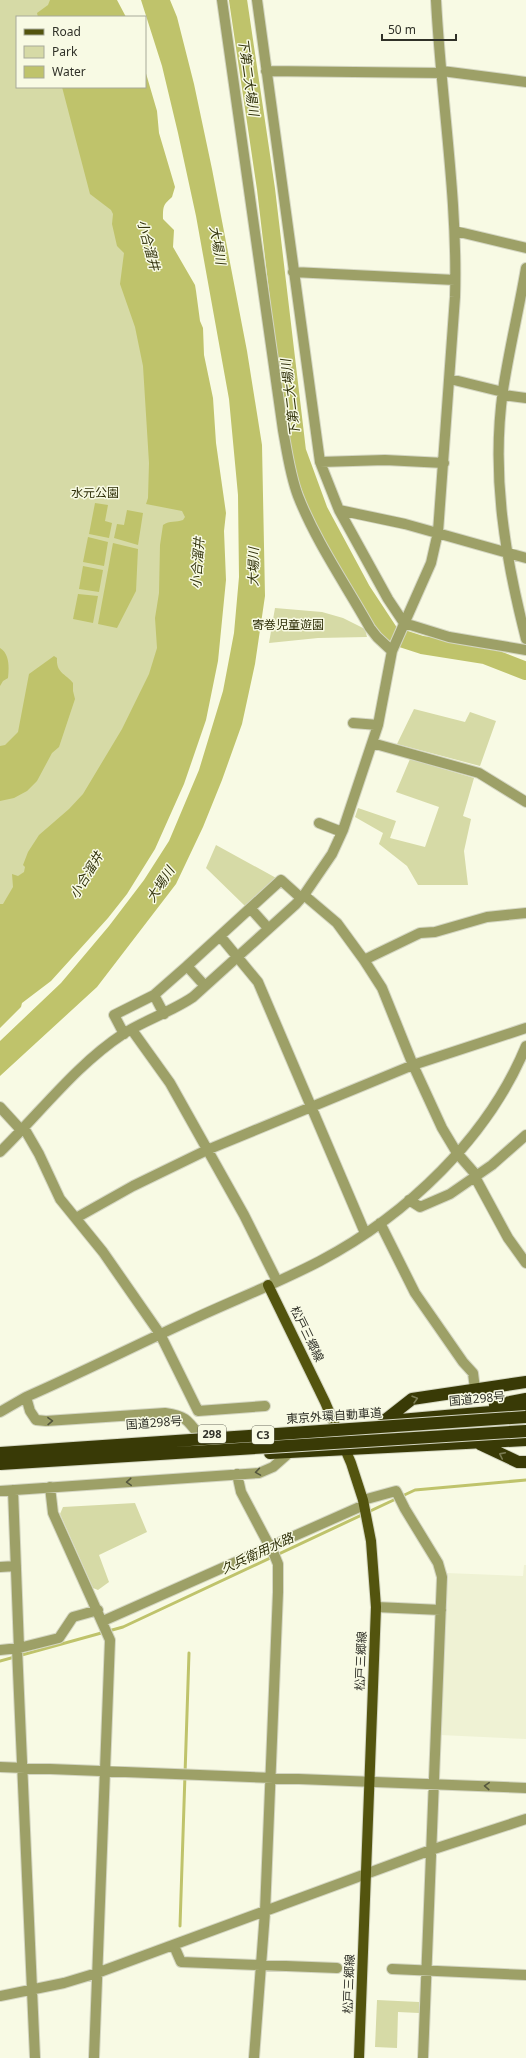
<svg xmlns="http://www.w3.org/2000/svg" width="526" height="2058" viewBox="0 0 526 2058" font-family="'Noto Sans','Noto Sans JP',sans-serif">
<rect width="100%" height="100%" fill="#f8fae4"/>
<path fill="#eff2d4" d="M 524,1565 L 526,1565 L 526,1739 L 440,1735 L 446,1573 L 523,1576 Z"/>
<path fill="#d6daa6" d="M 0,0 L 56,0 L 62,17 L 17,17 L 17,87 L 85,87 L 191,487 L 172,659 L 0,968 Z
M 275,608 L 322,612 L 343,618 L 365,629 L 367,637 L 318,638 L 269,643 Z
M 414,709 L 465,722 L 470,712 L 496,721 L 480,766 L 397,744 Z
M 410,759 L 474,778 L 463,816 L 471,819 L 464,851 L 468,885 L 418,885 L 407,866 L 379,844 L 383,833 L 355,817 L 358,808 L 396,821 L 390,838 L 425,847 L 439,807 L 396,792 Z
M 216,845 L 278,879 L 255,903 L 250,901 L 245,906 L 206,868 Z
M 135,1503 L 147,1532 L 99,1555 L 109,1582 L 98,1590 L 93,1588 L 60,1514 L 63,1507 Z
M 377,2000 L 419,2002 L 419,2013 L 398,2012 L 397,2048 L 375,2047 Z"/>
<path fill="#bfc36b" d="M 50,0 L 117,0 L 126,17 L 38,17 L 37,13 L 48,5 Z
M 141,0 L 170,0 L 177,17 L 194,84 L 212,169 L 247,351 L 262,445 L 265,596 L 255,664 L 242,724 L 222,780 L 203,827 L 176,884 L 97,987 L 0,1076 L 0,1041 L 61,983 L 109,926 L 144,880 L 169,841 L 199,770 L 223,691 L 234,633 L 239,577 L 238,495 L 229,399 L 196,216 L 178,133 L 162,66 Z
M 145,70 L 157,111 L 159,133 L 175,187 L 172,197 C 163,205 163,206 163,219 L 174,230 L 173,247 L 195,285 L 196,291 L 200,321 L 203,328 L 204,355 L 213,398 L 216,443 L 226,513 L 224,531 L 226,580 L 218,661 L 206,720 L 184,784 L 155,849 L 127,894 L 108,918 L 51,981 L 22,1003 L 21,1007 L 0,1028 L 0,904 L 3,904 L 13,887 L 12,874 L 18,876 L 24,872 L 25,867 L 23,865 L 28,852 L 39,835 L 69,809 L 83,794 L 122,729 L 149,674 L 157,648 L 155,618 L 159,593 L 160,545 L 163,525 C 170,520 176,523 183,520 L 185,517 L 182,511 L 146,504 L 148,498 L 149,463 L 143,366 L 135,327 L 120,284 L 124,253 L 117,246 L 112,224 L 113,214 L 111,210 L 90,194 L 62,87 L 145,87 Z
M 95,503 L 108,505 L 105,521 L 112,523 L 109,538 L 89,534 Z
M 127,510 L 143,513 L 138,545 L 114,538 L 117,524 L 124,525 Z
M 88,537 L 108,542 L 104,566 L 83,562 Z
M 113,543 L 138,549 L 136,591 L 117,628 L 98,624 Z
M 83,566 L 103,570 L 99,592 L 79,589 Z
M 78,594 L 98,596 L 93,623 L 73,619 Z
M 0,648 C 10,654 9,668 8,678 L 3,681 L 0,686 Z
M 54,656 L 57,658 C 56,673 65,673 73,683 L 73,691 L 75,699 L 59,747 L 52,753 L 37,781 L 27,791 L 14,798 L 0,801 L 0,746 L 5,745 L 18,732 L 29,674 Z"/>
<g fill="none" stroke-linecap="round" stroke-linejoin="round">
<path stroke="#bfc36b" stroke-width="3" d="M 0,1661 L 123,1627 L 415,1490 L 526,1480
M 180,1926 L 189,1653"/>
<path stroke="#bfc36b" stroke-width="18" d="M 238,0 L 266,189 L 297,451 L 319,511 L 362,591 L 391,635 L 422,645 L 485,655 L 526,671"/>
<g stroke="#d4d6c2" stroke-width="12">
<path id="minor" d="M 222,0 L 283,430 C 287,452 290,475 298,496 C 316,542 346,585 370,628 L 377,637 L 392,651
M 257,0 L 320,462 L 339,510 L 388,599 L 404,623 L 449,637 L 526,650
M 266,71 L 442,73
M 442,71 L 526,82
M 455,231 L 526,248
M 526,268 C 519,309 509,350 503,390 C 491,475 505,557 526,639
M 293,272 L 455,280
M 450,379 L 503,392
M 503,395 L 526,398
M 320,462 L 385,460 L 444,463
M 339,510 L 405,524 L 526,558
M 353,723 L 378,725
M 372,743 L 479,773 L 526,802
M 319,823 L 342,832
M 304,895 L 337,923 L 364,960 L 382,988 L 413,1065 L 442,1128 L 457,1153 L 477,1176
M 251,909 L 268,928
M 220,936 L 258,982 L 365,1233
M 364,960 L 420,933 L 435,932 L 487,917 L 526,913
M 205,986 L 187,966 L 281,880 L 301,898
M 154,995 L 164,1014
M 132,1030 L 170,1083 L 244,1215 L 277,1281
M 124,1034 L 114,1015 L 154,995 L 187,966
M 0,1107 L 22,1131
M 24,1128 L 39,1154 L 60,1199 L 103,1252 L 160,1334 L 198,1411 L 265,1406
M 0,1152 C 40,1113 76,1065 123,1034 C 145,1020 171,1012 193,997 L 296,904 L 304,895 L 332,854 L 343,830 L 378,725 L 392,651 L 431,563 L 438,532 L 455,297 C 458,198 441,99 436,0
M 475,1177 L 508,1238 L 526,1263
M 409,1200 L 420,1207 L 450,1194 L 492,1165 L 526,1135
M 76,1218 L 133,1186 L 207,1150 L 413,1065 L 526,1028
M 380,1223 L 415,1293 L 463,1362 L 473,1373 L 475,1389
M 26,1397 L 30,1411 L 36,1420 L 46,1421 L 165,1413 C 185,1416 187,1419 199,1435
M 0,1412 L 26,1397 C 81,1373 136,1345 191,1320 C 234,1300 278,1283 320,1261 C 407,1215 488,1138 526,1046
M 237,1474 L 241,1492 L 270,1547
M 50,1487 L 53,1513 L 110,1640 L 94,2058
M 13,1490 L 19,1648
M 0,1491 L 259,1473 L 273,1467 L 290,1452
M 363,1500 L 396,1491 L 405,1509 L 438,1563 L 442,1577 L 423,2058
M 0,1567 L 16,1566
M 376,1607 L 441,1610
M 103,1621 L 364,1505
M 17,1648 L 35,2058
M 0,1650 L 19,1648 L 59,1638 L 73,1617 L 98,1610
M 0,1767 L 526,1788
M 174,1946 L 181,1962 L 337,1968
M 392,1969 L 526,1975
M 0,1996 L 64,1983 L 97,1973 L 431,1850 L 526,1819
M 254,2058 L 265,1912 L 278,1592 L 278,1564 L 271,1547"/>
</g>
<g stroke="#d4d6c2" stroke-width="12">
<path id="major" d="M 268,1285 L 325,1402 L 351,1463 L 363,1500 L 371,1541 L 376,1607 L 359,2058"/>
</g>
<g stroke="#d4d6c2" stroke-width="14">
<path id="highway" d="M 495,1405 L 526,1399
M 400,1420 L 526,1409
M 384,1421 L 412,1399 L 526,1382
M 480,1444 L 518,1462 L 526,1462
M 270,1453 L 526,1440"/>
</g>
<use href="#minor" stroke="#9da067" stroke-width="10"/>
<use href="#major" stroke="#53540e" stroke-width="10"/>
<use href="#highway" stroke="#393a06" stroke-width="12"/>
<g stroke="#d4d6c2" stroke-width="14" stroke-linecap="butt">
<path id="highway-bridge" d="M 0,1453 L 526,1417
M 0,1464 L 526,1431"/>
</g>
<use href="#highway-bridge" stroke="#393a06" stroke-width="12"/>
</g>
<defs><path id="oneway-chevron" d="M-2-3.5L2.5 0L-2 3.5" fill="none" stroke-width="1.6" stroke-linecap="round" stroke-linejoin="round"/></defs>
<g stroke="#7c7d54">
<use href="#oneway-chevron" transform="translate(415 1399) rotate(-16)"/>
<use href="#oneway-chevron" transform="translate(502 1455) rotate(-154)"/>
</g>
<g stroke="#56583e">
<use href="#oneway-chevron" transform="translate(50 1421) rotate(-1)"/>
<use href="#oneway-chevron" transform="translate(258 1472) rotate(171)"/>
<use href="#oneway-chevron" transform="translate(129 1482) rotate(176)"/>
<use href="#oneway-chevron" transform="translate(487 1786) rotate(-177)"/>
</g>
<g text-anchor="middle" stroke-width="3" stroke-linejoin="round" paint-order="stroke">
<g fill="#f8fae4" stroke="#6c6d60" stroke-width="1">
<rect x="198" y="1425" width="28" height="18" rx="3"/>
<rect x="252" y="1426" width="22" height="18" rx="3"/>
</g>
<g font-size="11" font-weight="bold" fill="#303128">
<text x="212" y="1438">298</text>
<text x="263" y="1439">C3</text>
</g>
<g font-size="12" fill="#2d2e06" stroke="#f8fae4">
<text x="95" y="497">水元公園</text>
<text x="288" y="629">寄巻児童遊園</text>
</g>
<g font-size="12" fill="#303128" stroke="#f8fae4">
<text transform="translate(307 1334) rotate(64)" y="4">松戸三郷線</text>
<text transform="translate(477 1399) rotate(-5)" y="4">国道298号</text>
<text transform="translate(334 1416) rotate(-4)" y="4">東京外環自動車道</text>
<text transform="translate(154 1423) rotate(-4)" y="4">国道298号</text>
<text transform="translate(361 1661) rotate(-88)" y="4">松戸三郷線</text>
<text transform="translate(349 1984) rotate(-88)" y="4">松戸三郷線</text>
</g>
<g font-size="13" font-style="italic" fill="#32330c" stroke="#f8fae4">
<text transform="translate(249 77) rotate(82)" y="5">下第二大場川</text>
<text transform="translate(149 245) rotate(75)" y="5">小合溜井</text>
<text transform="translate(218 245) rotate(80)" y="5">大場川</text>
<text transform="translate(290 398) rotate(-97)" y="5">下第二大場川</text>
<text transform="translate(197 563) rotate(-86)" y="5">小合溜井</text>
<text transform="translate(253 567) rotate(-89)" y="5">大場川</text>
<text transform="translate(86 875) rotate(-59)" y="5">小合溜井</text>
<text transform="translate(160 884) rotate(-57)" y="5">大場川</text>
<text transform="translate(257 1553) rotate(-25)" y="5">久兵衛用水路</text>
</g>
</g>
<rect x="16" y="16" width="130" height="72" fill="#f8fae4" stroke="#a8aa99"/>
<rect x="24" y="29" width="20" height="6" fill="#53540e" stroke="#a8aa99"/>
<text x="52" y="36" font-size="12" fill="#303128">Road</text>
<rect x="24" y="46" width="20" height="12" fill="#d6daa6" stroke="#a8aa99"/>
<text x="52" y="56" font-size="12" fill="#303128">Park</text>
<rect x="24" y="66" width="20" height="12" fill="#bfc36b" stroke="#a8aa99"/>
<text x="52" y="76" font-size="12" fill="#303128">Water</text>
<path d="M382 34v6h74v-6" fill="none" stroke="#303128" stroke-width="2"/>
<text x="388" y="34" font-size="12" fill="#303128" stroke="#f8fae4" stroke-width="3" paint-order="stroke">50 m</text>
</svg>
